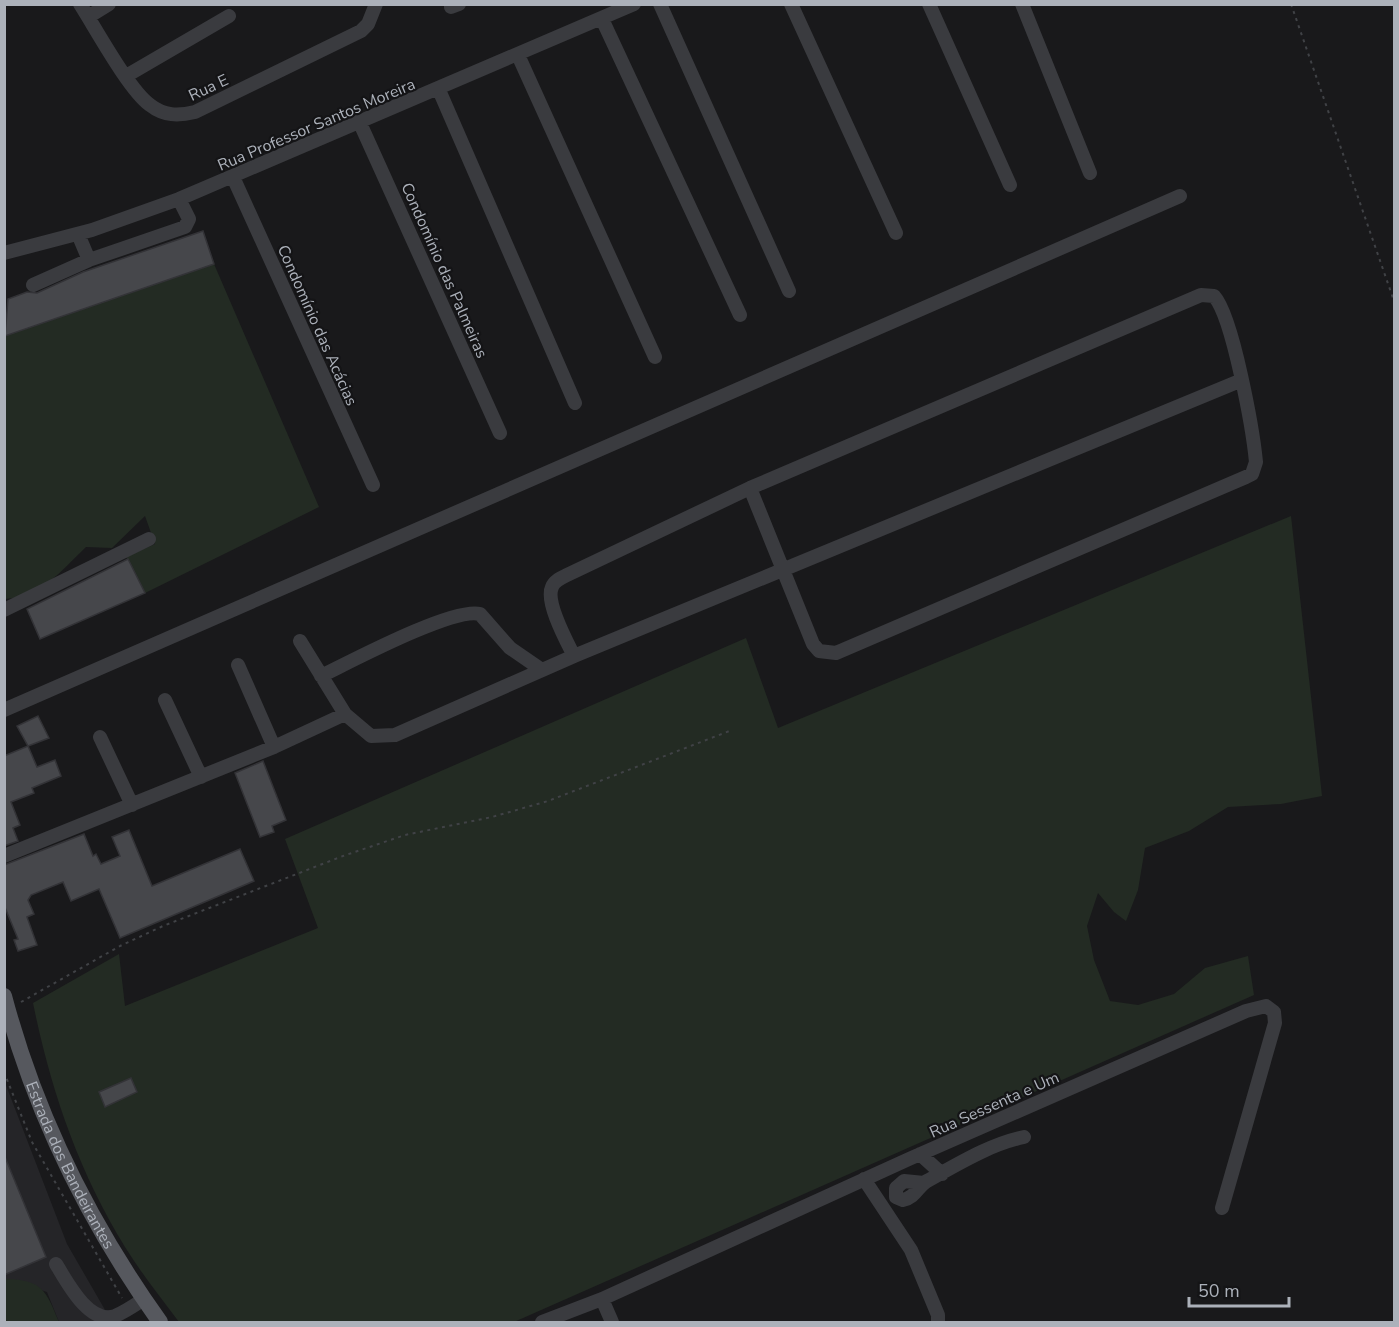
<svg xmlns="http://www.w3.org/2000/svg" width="1399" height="1327" viewBox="0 0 1399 1327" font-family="'Nunito Sans',sans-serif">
<rect width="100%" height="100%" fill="#19191b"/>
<path fill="#252528" d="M 4,1080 L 67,1244 L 112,1322 L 59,1322 L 47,1292 L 7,1279 L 5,1280 Z"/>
<path fill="#232b23" d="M 214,264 L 319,507 L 145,593 L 126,557 L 155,544 L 145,516 L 112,548 L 86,547 C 60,572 42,596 5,599 L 5,336 Z
M 1291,516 L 1322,796 L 1281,804 L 1228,807 L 1189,831 L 1145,848 L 1138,890 L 1126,921 L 1114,912 L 1098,893 L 1087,926 L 1094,960 L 1110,1001 L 1138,1005 L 1174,994 L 1205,968 L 1248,956 L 1254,995 L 514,1322 L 179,1322 C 161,1298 141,1273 125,1247 C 78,1170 51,1091 33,1003 L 119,954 L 125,1006 L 318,928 L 285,839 L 746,638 L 778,728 Z
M 6,1279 C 43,1280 46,1291 59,1322 L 5,1322 Z"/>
<path fill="#46474b" stroke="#333337" stroke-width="1.5" d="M 203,231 L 214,264 L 5,336 L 8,299 L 27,292 L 37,293 L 83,272 Z
M 128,559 L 145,593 L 40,639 L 27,609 Z
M 38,716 L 49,738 L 28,746 L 17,726 Z
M 28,746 L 37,767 L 55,760 L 61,776 L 32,788 L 34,793 L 11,802 L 20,825 L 13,828 L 18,841 L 4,846 L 4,756 Z
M 263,761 L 286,820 L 272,826 L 274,832 L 260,837 L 235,773 Z
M 129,830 L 152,886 L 240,849 L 254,881 L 120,938 L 99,889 L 71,901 L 63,882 L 31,895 L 28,900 L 34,914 L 27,917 L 37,945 L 18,951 L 14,940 L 18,939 L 4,905 L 4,865 L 84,834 L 93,856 L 96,854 L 101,864 L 120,856 L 112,837 Z
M 131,1078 L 137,1092 L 105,1107 L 99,1092 Z
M 5,1157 L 46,1257 L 4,1275 L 4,1158 Z"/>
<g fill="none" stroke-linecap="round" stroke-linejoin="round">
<path stroke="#404246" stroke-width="2" stroke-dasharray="3 4.5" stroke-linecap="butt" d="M 1291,4 L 1394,301
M 21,1002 L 120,946 L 163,926 L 343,856 L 405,835 L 492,817 L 548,801 L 732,730
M 4,1072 L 32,1142 L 122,1298"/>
<path stroke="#3a3b3f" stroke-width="14" d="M 80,4 C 96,29 129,90 150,105 C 164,116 178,116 195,112 L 361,31 L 368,24 L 376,4
M 660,4 L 789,291
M 791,4 L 896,233
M 929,4 L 1010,185
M 1022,4 L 1090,173
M 451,7 L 459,4
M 88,17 L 109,4
M 602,19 L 740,315
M 518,55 L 655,357
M 126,76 L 229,16
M 439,90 L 575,403
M 359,121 L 500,433
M 233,177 L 373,485
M 78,234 L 89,260
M 4,253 L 92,230 L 179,199 L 634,4
M 33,285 L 89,260 L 185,227 L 189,219 L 179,199
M 4,610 L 149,539
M 300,641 L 345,714
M 574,656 C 567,642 545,602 552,587 C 554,581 561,578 567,575 L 750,488 L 1201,295 L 1214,296 C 1233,317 1253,431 1256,462 L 1252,474 L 1246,477 L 836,653 L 819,651 L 813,644 L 750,488
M 238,665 L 274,747
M 321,676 C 350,662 453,607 480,614 L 510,648 L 542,670
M 165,700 L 201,777
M 4,710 L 1180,196
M 100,737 L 132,805
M 4,856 L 274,747 L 345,714 L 371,736 L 395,735 L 574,656 L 1242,380
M 920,1154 L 942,1174
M 864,1179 L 911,1250 L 938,1315 L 938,1322
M 924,1183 L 904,1181 L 896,1188 L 896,1197 L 903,1200 C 916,1197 917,1187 927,1181 C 958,1164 990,1144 1024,1137
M 56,1264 C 67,1282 89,1325 115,1316 C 125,1312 135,1305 144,1299
M 602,1299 L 612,1322
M 542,1322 L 602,1299 L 909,1159 L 1246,1011 L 1266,1006 L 1274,1012 L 1275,1023 L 1222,1208"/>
<path stroke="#56585e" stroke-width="16" id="s1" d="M 4,996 C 35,1113 90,1224 160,1322"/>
</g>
<g text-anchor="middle" stroke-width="4.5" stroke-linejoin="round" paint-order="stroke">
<g font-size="16" fill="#acb1ba" stroke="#141416">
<text transform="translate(208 87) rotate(-25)" y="6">Rua E</text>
<text transform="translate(316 124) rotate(-23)" y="6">Rua Professor Santos Moreira</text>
<text transform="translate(445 270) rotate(66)" y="6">Condomínio das Palmeiras</text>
<text transform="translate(318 325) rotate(66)" y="6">Condomínio das Acácias</text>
<text transform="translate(994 1104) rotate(-24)" y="6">Rua Sessenta e Um</text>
<text dy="6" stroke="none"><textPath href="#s1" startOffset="182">Estrada dos Bandeirantes</textPath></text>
</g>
</g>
<rect width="1399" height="1327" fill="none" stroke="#acb1ba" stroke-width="12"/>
<path d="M1189 1297v9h100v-9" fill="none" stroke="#acb1ba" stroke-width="3"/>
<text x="1198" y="1297" font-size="18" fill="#acb1ba" stroke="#141416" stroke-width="4.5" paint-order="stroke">50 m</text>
</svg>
